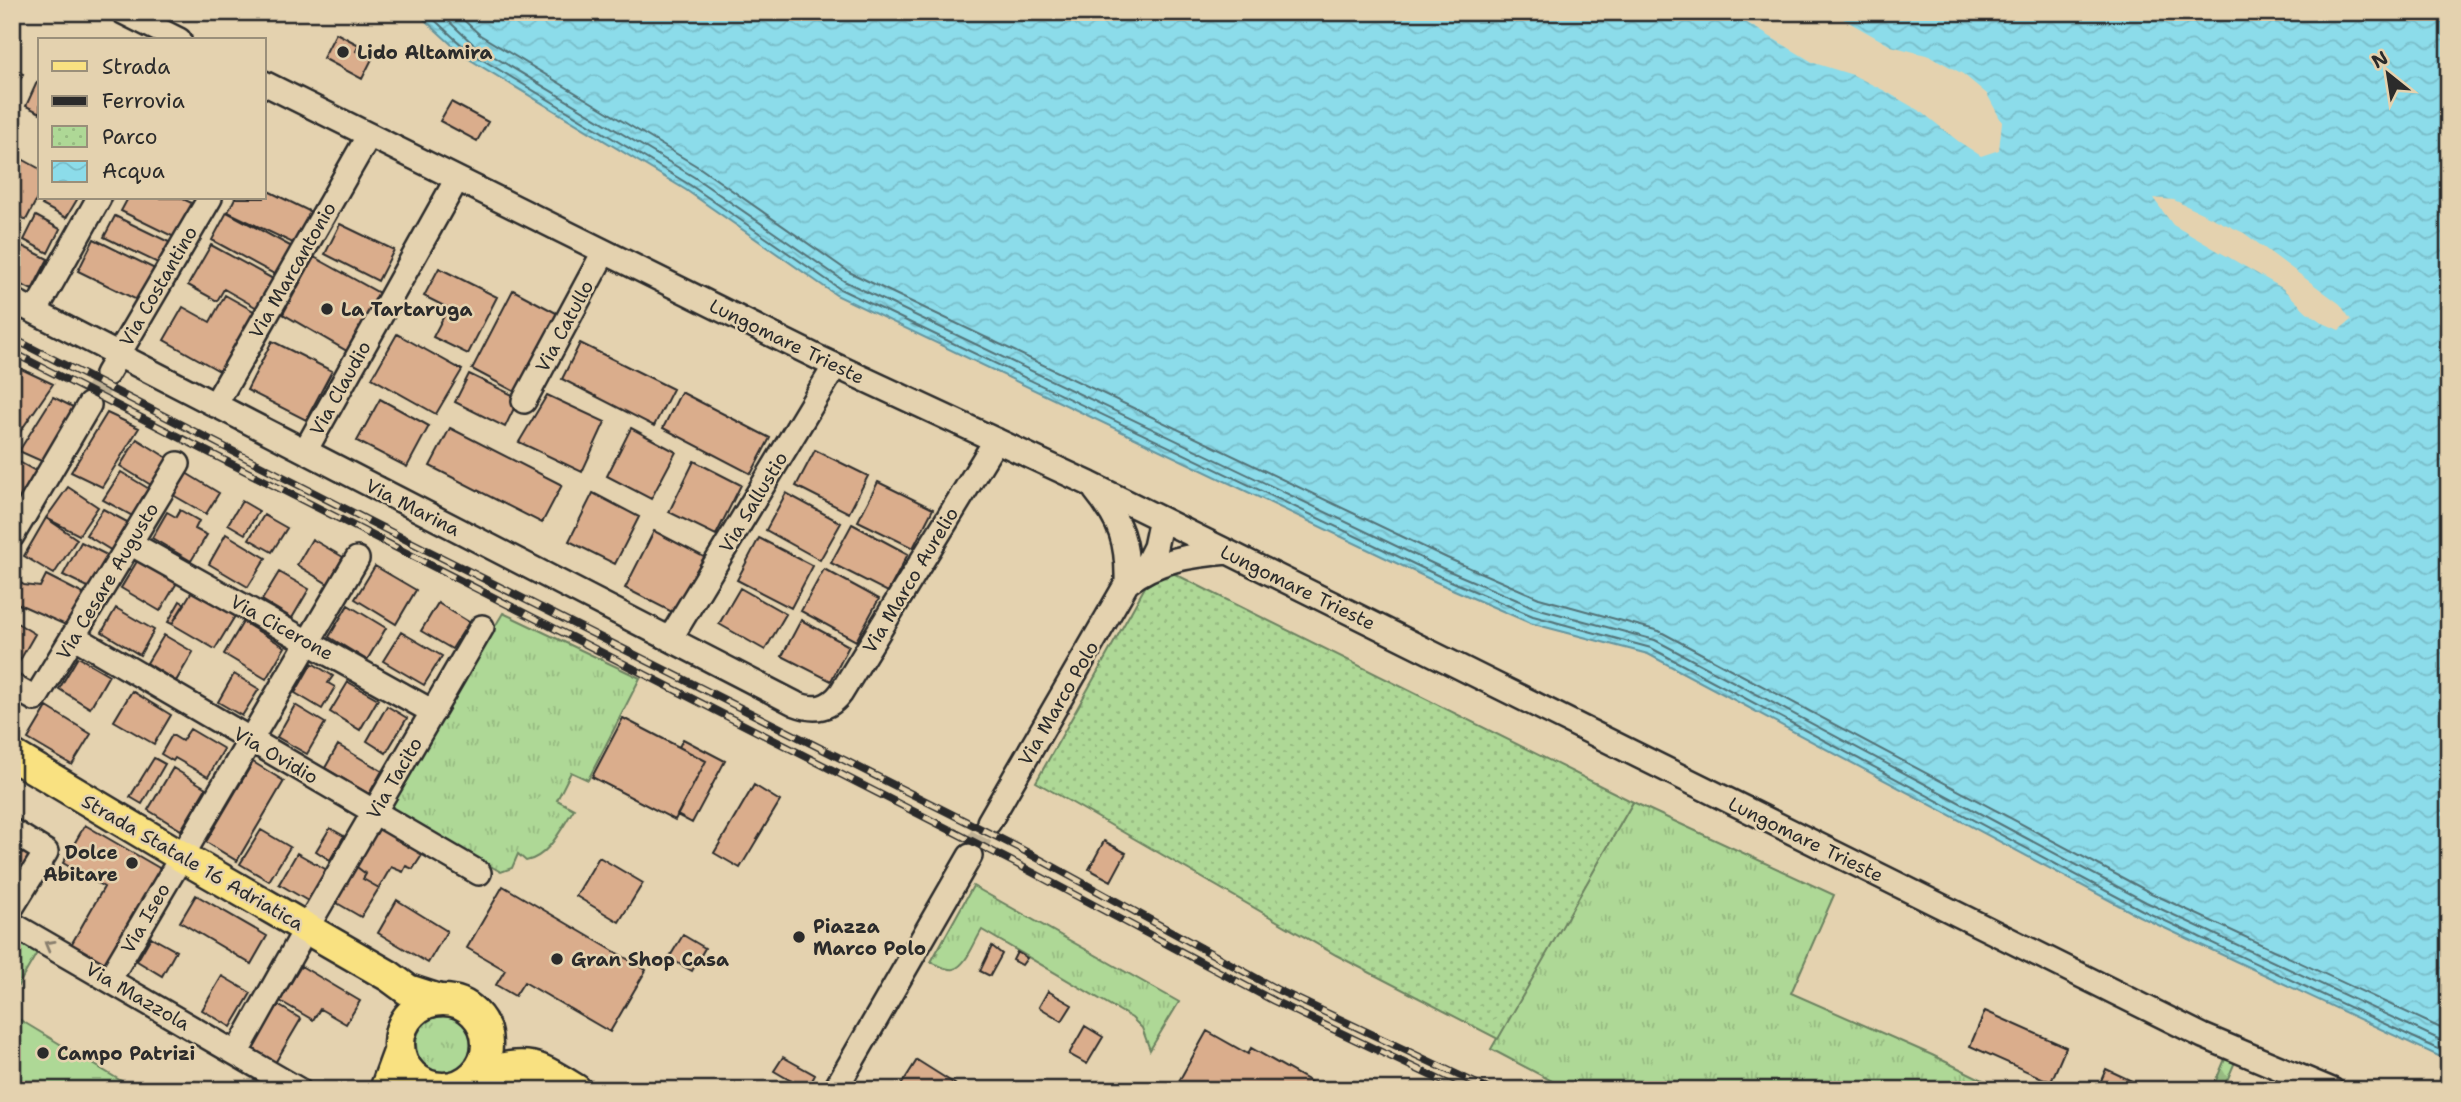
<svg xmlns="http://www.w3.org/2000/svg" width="2461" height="1102" viewBox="0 0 2461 1102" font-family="'Shantell Sans',sans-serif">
<defs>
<pattern id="grass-tufts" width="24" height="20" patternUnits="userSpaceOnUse" patternTransform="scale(1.75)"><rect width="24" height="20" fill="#aed896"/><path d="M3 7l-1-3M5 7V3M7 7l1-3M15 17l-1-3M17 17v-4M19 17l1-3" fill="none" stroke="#96ba81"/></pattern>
<pattern id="forest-firs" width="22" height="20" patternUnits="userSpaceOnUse" patternTransform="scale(1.75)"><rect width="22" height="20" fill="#aed896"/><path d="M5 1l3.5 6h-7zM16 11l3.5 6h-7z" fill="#96ba81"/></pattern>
<pattern id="park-dots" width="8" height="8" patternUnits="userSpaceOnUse" patternTransform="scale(1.75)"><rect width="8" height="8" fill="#aed896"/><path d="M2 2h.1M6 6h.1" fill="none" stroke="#96ba81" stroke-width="1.8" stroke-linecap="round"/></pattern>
<pattern id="water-waves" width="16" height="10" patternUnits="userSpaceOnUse" patternTransform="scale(1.75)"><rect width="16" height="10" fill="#8cdcea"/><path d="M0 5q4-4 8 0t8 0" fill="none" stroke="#79bdc9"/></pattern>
</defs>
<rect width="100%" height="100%" fill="#e4d2af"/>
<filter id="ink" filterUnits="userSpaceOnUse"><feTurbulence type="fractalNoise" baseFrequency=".0143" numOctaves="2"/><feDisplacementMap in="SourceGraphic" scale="14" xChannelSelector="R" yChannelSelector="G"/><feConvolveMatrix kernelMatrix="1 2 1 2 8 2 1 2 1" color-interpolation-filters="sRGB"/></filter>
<g filter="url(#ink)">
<path fill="url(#grass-tufts)" stroke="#6c8260" stroke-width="2" d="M 503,613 L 640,678 L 588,780 L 571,772 L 557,800 L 574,809 C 562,827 549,857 526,861 L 518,854 L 512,868 L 501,872 L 387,807 Z
M 1633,802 L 1834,895 L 1791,993 L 1932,1055 L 2003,1090 L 1569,1090 L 1491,1049 Z
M 973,886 L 1179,1002 L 1150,1050 L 1142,1028 L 1132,1018 L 982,930 C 975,940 967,965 954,969 C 947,971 937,964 931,962 Z
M 12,935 L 38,951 L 12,996 Z
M416 1044a29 29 0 1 1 58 0a29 29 0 1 1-58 0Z"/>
<path fill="url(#forest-firs)" stroke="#6c8260" stroke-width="2" d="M 2225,1059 L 2235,1062 L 2223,1090 L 2212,1090 Z"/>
<path fill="url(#park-dots)" stroke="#6c8260" stroke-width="2" d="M 1173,573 L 1633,802 L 1498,1039 L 1336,955 L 1036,782 L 1145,587 L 1163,575 Z"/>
<path fill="#aed896" stroke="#6c8260" stroke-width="2" d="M 12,1015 L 136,1090 L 12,1090 Z"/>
<path fill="url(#water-waves)" stroke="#65959e" stroke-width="2" d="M 416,12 L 2449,12 L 2449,1061 L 2139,916 L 1648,654 L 1530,623 L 1436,582 L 836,295 L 686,190 L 464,56 Z"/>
<path fill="#e4d2af" d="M 1729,12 L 1831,12 L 1891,46 L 1930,56 L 1963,74 L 1987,94 L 2002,122 L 1999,150 L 1981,156 L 1958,141 L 1923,113 L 1885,91 L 1853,75 L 1814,63 Z
M 2153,198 L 2174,200 L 2244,233 L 2340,304 L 2351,320 L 2339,330 L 2323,323 L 2307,312 L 2282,288 L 2173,225 Z"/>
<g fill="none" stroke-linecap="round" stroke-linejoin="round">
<path stroke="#527277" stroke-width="2" d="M 426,12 L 468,51 L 690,185 L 840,289 L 1439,576 L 1533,616 L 1651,648 L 2142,910 L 2449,1054
M 439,12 L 473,44 L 694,177 L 844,281 L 1442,568 L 1536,608 L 1655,640 L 2146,902 L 2449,1044
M 455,12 L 480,35 L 700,168 L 849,272 L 1447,558 L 1539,598 L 1659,631 L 2151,893 L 2449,1032"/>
</g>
<path fill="#daad8c" stroke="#2b2b2b" stroke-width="2" d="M 336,33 L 359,45 L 356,51 L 372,59 L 362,79 L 323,58 Z
M 12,69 L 23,74 L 12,95 Z
M 37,82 L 40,84 L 40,113 L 26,106 Z
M 451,102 L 488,122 L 477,141 L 440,121 Z
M 22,159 L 40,169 L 40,193 L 26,220 L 12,212 L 12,177 Z
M 264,189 L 311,212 L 295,244 L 228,212 L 235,198 L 264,198 Z
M 46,198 L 78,198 L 66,218 L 42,205 Z
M 128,198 L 181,198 L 196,205 L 178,239 L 121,211 Z
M 227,212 L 292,247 L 276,275 L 212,240 Z
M 36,216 L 60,229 L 48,253 L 24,240 Z
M 115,216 L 173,244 L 162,265 L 104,237 Z
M 340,224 L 394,250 L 378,281 L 325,254 Z
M 94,239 L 157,270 L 141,302 L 78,271 Z
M 20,245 L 48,259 L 32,290 L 12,280 L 12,260 Z
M 211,245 L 275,280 L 259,309 L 224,289 L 217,301 L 188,285 Z
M 314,257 L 379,293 L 347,351 L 283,314 Z
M 439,268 L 497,297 L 468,354 L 433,337 L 448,308 L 424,296 Z
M 513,290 L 560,315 L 519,394 L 472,369 Z
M 225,295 L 257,313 L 223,373 L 164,340 L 183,307 L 210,322 Z
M 397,334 L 462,370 L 436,414 L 372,378 Z
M 272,341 L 332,371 L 306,420 L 247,390 Z
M 580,343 L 673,389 L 654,426 L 562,379 Z
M 17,367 L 53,384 L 15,439 L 12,437 L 12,375 Z
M 469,374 L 519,398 L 505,427 L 455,402 Z
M 681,392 L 770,438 L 751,474 L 663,428 Z
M 547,395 L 605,422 L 582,472 L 519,442 Z
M 53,397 L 77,409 L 48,464 L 19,451 Z
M 380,399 L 429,426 L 407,467 L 357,441 Z
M 107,413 L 139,428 L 102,487 L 71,472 Z
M 450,428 L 562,485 L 542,523 L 430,466 Z
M 631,428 L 676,452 L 651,499 L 607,476 Z
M 137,439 L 169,459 L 151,485 L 120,466 Z
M 815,450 L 868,476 L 849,513 L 796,486 Z
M 12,458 L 39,473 L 12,521 Z
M 694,461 L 741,485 L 716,535 L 669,512 Z
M 121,472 L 151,490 L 136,518 L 103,500 Z
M 186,473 L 219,493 L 206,514 L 173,495 Z
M 878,482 L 933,509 L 913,548 L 858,521 Z
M 68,487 L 98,507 L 79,535 L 46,518 Z
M 593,493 L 639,517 L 615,564 L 569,541 Z
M 786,493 L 841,523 L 820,560 L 766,530 Z
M 242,501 L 259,511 L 245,534 L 228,524 Z
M 103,509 L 129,523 L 114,552 L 86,535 Z
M 180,510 L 199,521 L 195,529 L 207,535 L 191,561 L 152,538 L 167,512 L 176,517 Z
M 264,515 L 287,528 L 272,552 L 249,539 Z
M 46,518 L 77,539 L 54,574 L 24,556 Z
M 852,524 L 908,554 L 888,592 L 831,563 Z
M 654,531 L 704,557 L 674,613 L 625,588 Z
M 226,534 L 266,558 L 248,587 L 209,564 Z
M 759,538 L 813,566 L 791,608 L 737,580 Z
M 312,539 L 343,557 L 328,584 L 297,565 Z
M 81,542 L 113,558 L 94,590 L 63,575 Z
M 139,558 L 178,581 L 160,611 L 121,588 Z
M 375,566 L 416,590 L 396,624 L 355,599 Z
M 824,569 L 879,599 L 856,641 L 801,611 Z
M 279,572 L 309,589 L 292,618 L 262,600 Z
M 46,575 L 87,596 L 68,626 L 12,601 L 12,577 L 24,585 L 40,587 Z
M 740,588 L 786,614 L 765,650 L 719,624 Z
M 192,591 L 235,616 L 215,649 L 172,624 Z
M 180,601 L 185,604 L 172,624 L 168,622 Z
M 438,603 L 469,622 L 452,649 L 421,631 Z
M 348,605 L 386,628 L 367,660 L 329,637 Z
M 116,608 L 154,630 L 140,655 L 102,632 Z
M 12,620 L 35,634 L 19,662 L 12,658 Z
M 801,620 L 849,646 L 831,681 L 782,656 Z
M 243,622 L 285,647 L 266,679 L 224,654 Z
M 401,632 L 442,656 L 424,685 L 383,661 Z
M 164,635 L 193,652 L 176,681 L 147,663 Z
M 78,657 L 109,675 L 90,708 L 59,689 Z
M 312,663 L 333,676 L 328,683 L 335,687 L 322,709 L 295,693 Z
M 234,674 L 259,689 L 242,716 L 218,702 Z
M 348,682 L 378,699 L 360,730 L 330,712 Z
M 132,691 L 171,715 L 154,744 L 114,721 Z
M 295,705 L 325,723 L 307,754 L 277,737 Z
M 387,706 L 407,718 L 386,753 L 367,741 Z
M 47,707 L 91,734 L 72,765 L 28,739 Z
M 623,718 L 706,761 L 675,820 L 592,777 Z
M 190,729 L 224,749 L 208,777 L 175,758 L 173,761 L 161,754 L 172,735 L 182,741 Z
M 683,739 L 725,761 L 692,823 L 677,815 L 706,761 L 679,747 Z
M 338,745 L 382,771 L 369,794 L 325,768 Z
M 154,758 L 165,764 L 142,804 L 130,797 Z
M 253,762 L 284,781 L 237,861 L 206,842 Z
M 173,768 L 206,788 L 181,830 L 148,810 Z
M 754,785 L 780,801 L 740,868 L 714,853 Z
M 378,822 L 426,849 L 413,869 L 406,866 L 403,872 L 391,867 L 379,888 L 363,879 L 366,874 L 353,864 Z
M 85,825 L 161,869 L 105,965 L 71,945 L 104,887 L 63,863 Z
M 330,828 L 344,836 L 330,860 L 316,851 Z
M 261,830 L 290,847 L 269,881 L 240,864 Z
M 1104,841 L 1126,853 L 1111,881 L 1089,869 Z
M 12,842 L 34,854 L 20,876 L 12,872 Z
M 297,853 L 327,870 L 308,901 L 279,884 Z
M 599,857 L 643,883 L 619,922 L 576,896 Z
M 353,864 L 366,874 L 363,879 L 379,888 L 361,917 L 330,899 Z
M 503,886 L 646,970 L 610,1032 L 524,982 L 515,996 L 496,985 L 505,970 L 467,948 Z
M 196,895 L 267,936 L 251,964 L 180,922 Z
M 397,900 L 447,931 L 428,963 L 378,933 Z
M 683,935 L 705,948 L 692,971 L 669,958 Z
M 151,937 L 176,951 L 162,976 L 137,961 Z
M 992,946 L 1002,954 L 990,976 L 980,971 Z
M 1017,952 L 1027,958 L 1022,965 L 1013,960 Z
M 301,966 L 360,1001 L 346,1024 L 320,1009 L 313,1020 L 280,1001 Z
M 222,976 L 251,993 L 231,1027 L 202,1010 Z
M 1048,991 L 1072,1005 L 1062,1021 L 1039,1007 Z
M 278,1005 L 301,1019 L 275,1063 L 252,1049 Z
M 1985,1011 L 2066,1047 L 2051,1082 L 1970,1046 Z
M 1085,1026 L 1103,1037 L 1087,1064 L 1069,1054 Z
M 1207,1031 L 1248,1054 L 1251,1048 L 1325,1090 L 1174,1090 Z
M 783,1057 L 815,1075 L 807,1090 L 774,1071 Z
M 917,1060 L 955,1084 L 952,1090 L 898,1090 Z
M 2106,1069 L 2151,1090 L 2097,1090 Z"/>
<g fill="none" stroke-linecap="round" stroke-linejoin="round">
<path stroke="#bfb195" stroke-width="23" stroke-dasharray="23 11" stroke-linecap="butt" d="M 89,405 L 107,374
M 970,856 L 989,822"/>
<g stroke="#2b2b2b" stroke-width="28">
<path id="minor" d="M 123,12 L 179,40
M 264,83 L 819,358 L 1090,484 L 1228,552 L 2203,1036 L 2332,1090
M 12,300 L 796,704 C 814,711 829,709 841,693 L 996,440
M 35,312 L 99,198
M 107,374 L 210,198
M 524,401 L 604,252
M 215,405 L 369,135
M 305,451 L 457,179
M 1095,490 C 1121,522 1128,542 1127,583
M 12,536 L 89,405
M 130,543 L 433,712
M 1143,571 L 1155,547 L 1161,519
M 73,636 L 479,873
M 670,639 L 835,366
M 12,686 L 35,699 L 178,464
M 989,822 L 1127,583 C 1157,560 1191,555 1228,552
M 12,831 L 46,852 L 12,907
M 12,924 L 299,1090
M 109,980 L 357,559
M 237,1052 L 306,929 L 482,627
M 835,1090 L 970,856"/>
</g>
<g stroke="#2b2b2b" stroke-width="35">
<path id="major" d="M 12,755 L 181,856 L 389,976 L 408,990 L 439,1000
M399 1044a44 44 0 1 1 88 0a44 44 0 1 1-88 0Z
M 474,1076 C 494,1070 520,1061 541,1070 C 553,1075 565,1083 576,1090
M 385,1090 L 399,1052"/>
</g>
<use href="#minor" stroke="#e4d2af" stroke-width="23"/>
<use href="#major" stroke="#f9e181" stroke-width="30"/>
<g stroke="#2b2b2b" stroke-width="8">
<path id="rail" d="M 12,338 L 375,524 L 1021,849 L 1276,989 L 1490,1090
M 12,352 L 1013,862 L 1274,1001 L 1461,1090"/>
</g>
<use href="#rail" stroke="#e4d2af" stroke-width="5" stroke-dasharray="16" stroke-linecap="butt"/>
</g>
<defs><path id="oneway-chevron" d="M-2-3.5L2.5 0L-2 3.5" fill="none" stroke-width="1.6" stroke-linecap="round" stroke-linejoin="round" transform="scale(1.75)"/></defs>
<use stroke="#887e6d" href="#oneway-chevron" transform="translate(49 945) rotate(-150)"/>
</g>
<g fill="#2b2b2b" stroke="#e4d2af" stroke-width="2.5">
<circle cx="343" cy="52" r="7"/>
<circle cx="327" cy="309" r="7"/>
<circle cx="132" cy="863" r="7"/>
<circle cx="799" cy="937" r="7"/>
<circle cx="557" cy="959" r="7"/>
<circle cx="43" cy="1053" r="7"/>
</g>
<g text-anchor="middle" stroke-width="5" stroke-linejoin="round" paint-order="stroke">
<g font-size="19" font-weight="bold" fill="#2b2b2b" stroke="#e4d2af" text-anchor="start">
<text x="357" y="59">Lido Altamira</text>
<text x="341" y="316">La Tartaruga</text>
<text x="118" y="859" text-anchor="end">Dolce<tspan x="118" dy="22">Abitare</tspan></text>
<text x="813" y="933">Piazza<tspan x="813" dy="22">Marco Polo</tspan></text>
<text x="571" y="966">Gran Shop Casa</text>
<text x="57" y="1060">Campo Patrizi</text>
</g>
<g font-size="19" fill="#2b2b2b" stroke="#e4d2af">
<text transform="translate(292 270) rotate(-60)" y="7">Via Marcantonio</text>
<text transform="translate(158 286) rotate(-60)" y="7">Via Costantino</text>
<text transform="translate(564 326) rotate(-62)" y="7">Via Catullo</text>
<text transform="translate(787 341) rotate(26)" y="7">Lungomare Trieste</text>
<text transform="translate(340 388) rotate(-61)" y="7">Via Claudio</text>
<text transform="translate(753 502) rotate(-59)" y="7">Via Sallustio</text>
<text transform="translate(413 507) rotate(27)" y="7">Via Marina</text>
<text transform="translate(910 580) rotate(-59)" y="7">Via Marco Aurelio</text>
<text transform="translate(107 581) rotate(-59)" y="7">Via Cesare Augusto</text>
<text transform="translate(1298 587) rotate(26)" y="7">Lungomare Trieste</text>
<text transform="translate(282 627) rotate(29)" y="7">Via Cicerone</text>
<text transform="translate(1058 703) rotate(-60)" y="7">Via Marco Polo</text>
<text transform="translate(276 755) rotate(30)" y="7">Via Ovidio</text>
<text transform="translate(394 778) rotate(-60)" y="7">Via Tacito</text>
<text transform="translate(1806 839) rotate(26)" y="7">Lungomare Trieste</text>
<text transform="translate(193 862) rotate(30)" y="7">Strada Statale 16 Adriatica</text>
<text transform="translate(145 918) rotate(-60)" y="7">Via Iseo</text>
<text transform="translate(138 996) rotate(30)" y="7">Via Mazzola</text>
</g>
</g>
<rect width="2461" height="1102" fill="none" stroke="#e4d2af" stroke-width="42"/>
<rect x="21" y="21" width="2419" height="1060" fill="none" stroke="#2b2b2b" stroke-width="2.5" filter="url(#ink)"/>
<rect x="38" y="38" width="228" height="161" fill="#e4d2af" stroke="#9a8f7a" stroke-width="2"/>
<rect x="52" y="61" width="35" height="10" fill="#f9e181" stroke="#9a8f7a" stroke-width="2"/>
<text x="102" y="74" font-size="21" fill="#2b2b2b">Strada</text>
<rect x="52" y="96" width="35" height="10" fill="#2b2b2b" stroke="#9a8f7a" stroke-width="2"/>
<text x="102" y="108" font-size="21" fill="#2b2b2b">Ferrovia</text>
<rect x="52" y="126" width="35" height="21" fill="url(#park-dots)" stroke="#9a8f7a" stroke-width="2"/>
<text x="102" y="144" font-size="21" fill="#2b2b2b">Parco</text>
<rect x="52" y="161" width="35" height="21" fill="url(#water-waves)" stroke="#9a8f7a" stroke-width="2"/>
<text x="102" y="178" font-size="21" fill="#2b2b2b">Acqua</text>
<g transform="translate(2388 74) rotate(330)" stroke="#e4d2af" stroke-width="5" paint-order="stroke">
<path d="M0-5L12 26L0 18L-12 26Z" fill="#2b2b2b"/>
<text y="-10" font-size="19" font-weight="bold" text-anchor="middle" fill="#2b2b2b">N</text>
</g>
</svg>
